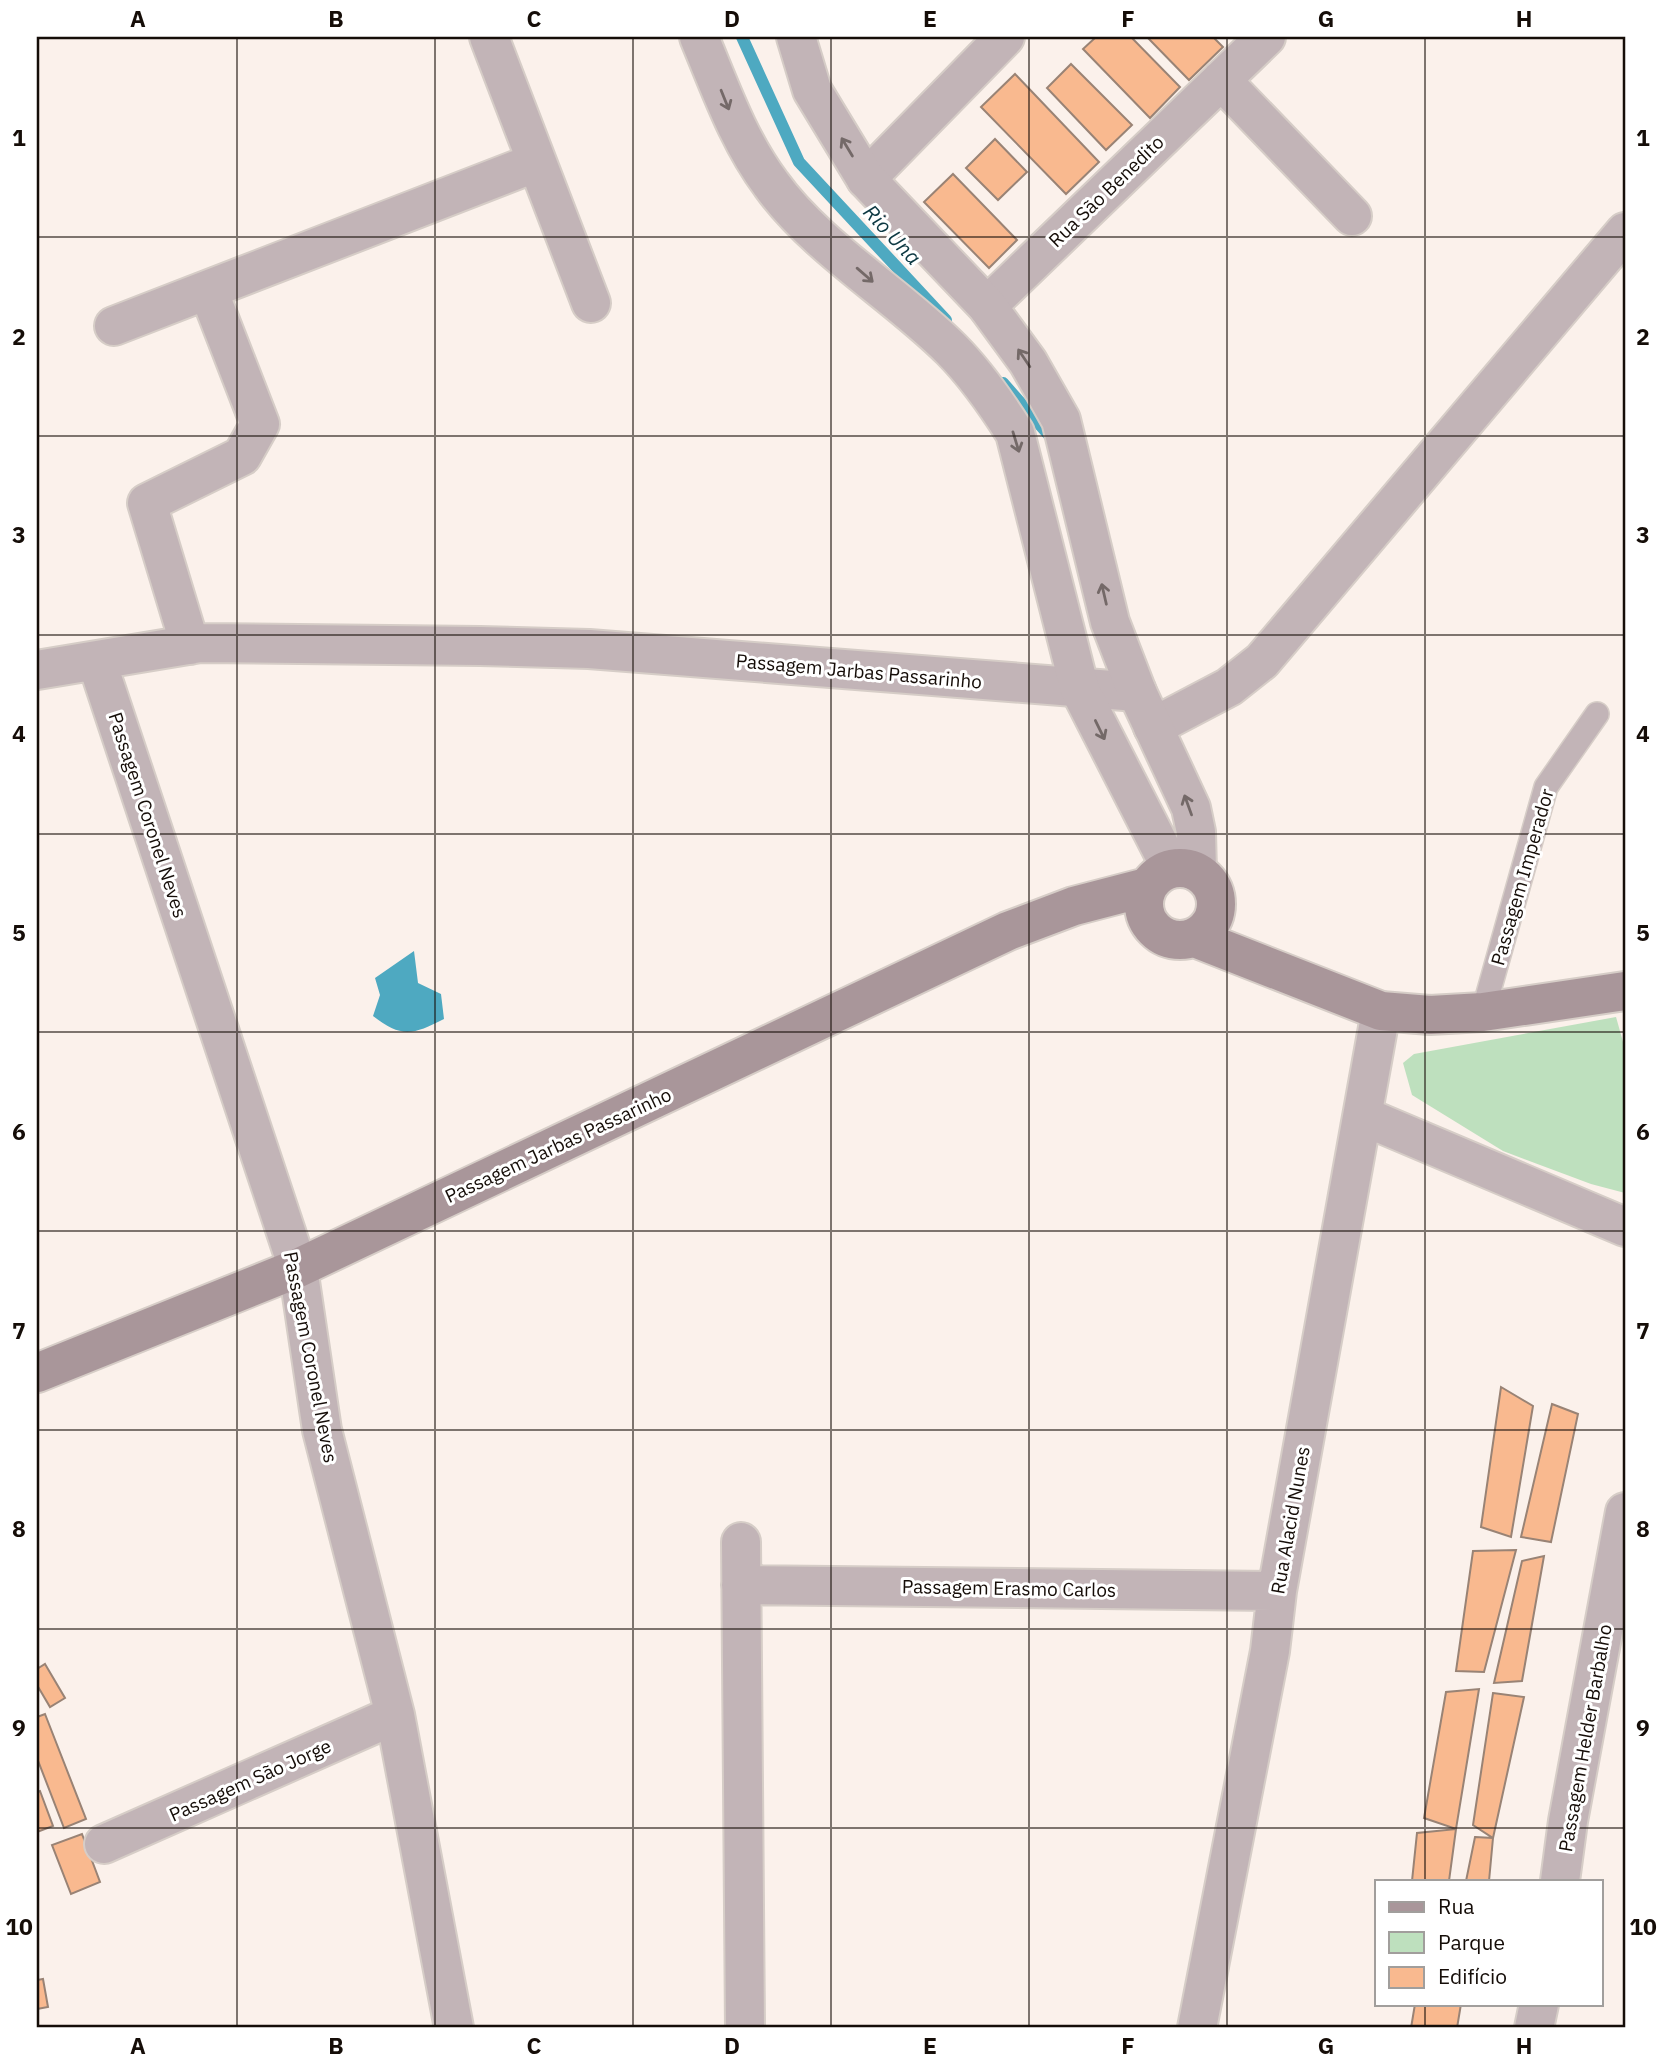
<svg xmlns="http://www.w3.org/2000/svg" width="1662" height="2065" viewBox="0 0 1662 2065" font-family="'IBM Plex Sans',sans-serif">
<rect width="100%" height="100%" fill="#fbf1eb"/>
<path fill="#bee0be" d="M 1616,1017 L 1625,1049 L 1625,1193 L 1591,1184 L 1503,1151 L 1412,1095 L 1403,1063 L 1414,1054 Z"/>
<path fill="#4ea9c1" d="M 414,951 L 418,983 L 441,994 L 444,1019 C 413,1035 401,1038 373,1016 L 380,995 L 375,978 Z"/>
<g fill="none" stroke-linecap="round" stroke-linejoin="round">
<path stroke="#4ea9c1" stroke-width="12" d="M 742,37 L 799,162 L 946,320
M 1003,383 L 1049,435"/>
</g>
<path fill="#f9b98f" stroke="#998375" stroke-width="2" d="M 1096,37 L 1131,37 L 1180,87 L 1150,118 L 1083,49 Z
M 1147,37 L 1213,37 L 1223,47 L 1189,80 Z
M 1071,64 L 1132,125 L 1106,150 L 1047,88 Z
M 1015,74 L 1099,162 L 1066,194 L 981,107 Z
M 995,139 L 1027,172 L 998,200 L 966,168 Z
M 953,174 L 1017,240 L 989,268 L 924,202 Z
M 1501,1387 L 1533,1406 L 1511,1537 L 1481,1527 Z
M 1552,1404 L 1578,1414 L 1551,1542 L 1521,1537 Z
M 1516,1550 L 1484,1672 L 1456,1671 L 1473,1551 Z
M 1544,1556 L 1522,1681 L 1494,1683 L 1522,1561 Z
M 45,1664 L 65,1698 L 50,1707 L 37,1685 L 37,1669 Z
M 1479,1689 L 1456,1829 L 1424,1818 L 1446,1692 Z
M 1493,1693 L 1524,1697 L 1493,1838 L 1473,1825 Z
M 45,1714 L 86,1819 L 64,1828 L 37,1758 L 37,1717 Z
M 40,1791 L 53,1826 L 37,1832 L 37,1792 Z
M 1456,1829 L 1449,1881 L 1412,1881 L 1417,1833 Z
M 82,1834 L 100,1882 L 71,1894 L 52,1845 Z
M 1475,1837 L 1493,1838 L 1489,1881 L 1466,1881 Z
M 43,1979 L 48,2007 L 37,2009 L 37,1980 Z
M 1415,2004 L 1461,2004 L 1457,2028 L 1411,2028 Z"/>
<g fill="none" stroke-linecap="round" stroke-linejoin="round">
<g stroke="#d6cdc7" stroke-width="26">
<path id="service" d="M 1483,1012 L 1546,787 L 1597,714"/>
</g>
<g stroke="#d6cdc7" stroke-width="42">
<path id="minor" d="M 489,37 L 591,303
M 1221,80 L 1352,216
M 866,179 L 1005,37
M 987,306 L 1266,37
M 114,326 L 537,162
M 190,645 L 147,503 L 242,456 L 260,424 L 208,290
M 97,662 L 298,1268 L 322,1430 L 395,1715 L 454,2028
M 37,670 L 200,643 L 480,646 L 589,649 L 1137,692
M 1153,727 L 1229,687 L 1262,661 L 1625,232
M 1363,1116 L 1625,1227
M 741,1542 L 745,2028
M 741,1585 L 1277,1591
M 104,1844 L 395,1715
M 1560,1881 L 1568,1821 L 1625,1512
M 1197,2028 L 1270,1651 L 1277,1591 L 1381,1011
M 1534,2028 L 1539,2004"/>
</g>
<g stroke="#d6cdc7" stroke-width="42">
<path id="tertiary" d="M 699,37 C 720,87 738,140 771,184 C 816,247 896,294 951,349 C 976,374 996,403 1015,433 L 1080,690 L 1171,868
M 796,37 L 812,90 L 866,179 L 987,306 L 1028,362 L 1061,420 L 1110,622 L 1137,692 L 1191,808 L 1196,832 L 1197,872"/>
</g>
<g stroke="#d6cdc7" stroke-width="42">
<path id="secondary" d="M1144 904a36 36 0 1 1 72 0a36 36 0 1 1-72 0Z
M 1195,938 L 1381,1011 L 1430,1015 L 1483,1012 L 1625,991
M 37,1373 L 298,1268 L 1008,931 L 1074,906 L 1147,887"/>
</g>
<use href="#service" stroke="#c2b4b7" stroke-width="23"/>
<use href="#minor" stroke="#c2b4b7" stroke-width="38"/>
<use href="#tertiary" stroke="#c2b4b7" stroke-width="38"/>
<use href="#secondary" stroke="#a9969a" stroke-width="38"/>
</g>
<defs><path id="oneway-shaft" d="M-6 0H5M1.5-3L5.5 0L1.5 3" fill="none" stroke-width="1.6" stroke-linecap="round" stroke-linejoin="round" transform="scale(1.75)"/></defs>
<g stroke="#746968">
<use href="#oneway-shaft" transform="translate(725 100) rotate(68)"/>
<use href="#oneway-shaft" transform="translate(847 147) rotate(-121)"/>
<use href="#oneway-shaft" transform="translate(865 275) rotate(41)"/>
<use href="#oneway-shaft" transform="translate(1024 358) rotate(-124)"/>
<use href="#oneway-shaft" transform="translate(1016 442) rotate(73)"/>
<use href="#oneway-shaft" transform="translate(1104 594) rotate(-103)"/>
<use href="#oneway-shaft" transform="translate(1100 730) rotate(64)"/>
<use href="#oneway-shaft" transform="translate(1188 805) rotate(-110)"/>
</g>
<path fill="none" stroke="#150d08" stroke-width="2" stroke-opacity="0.55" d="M 237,37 L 237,2028M 435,37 L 435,2028M 633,37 L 633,2028M 831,37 L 831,2028M 1029,37 L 1029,2028M 1227,37 L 1227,2028M 1425,37 L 1425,1881M 37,237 L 1625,237M 37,436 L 1625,436M 37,635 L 1625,635M 37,834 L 1625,834M 37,1032 L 1625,1032M 37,1231 L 1625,1231M 37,1430 L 1625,1430M 37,1629 L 1625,1629M 37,1828 L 1625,1828M 1425,2004 L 1425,2028"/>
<g text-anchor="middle" stroke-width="6" stroke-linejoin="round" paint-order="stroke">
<g font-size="19" fill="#150d08" stroke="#fff">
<text transform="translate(1106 191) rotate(-44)" y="7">Rua São Benedito</text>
<text transform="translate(859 671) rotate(5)" y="7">Passagem Jarbas Passarinho</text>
<text transform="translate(148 815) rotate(72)" y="7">Passagem Coronel Neves</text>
<text transform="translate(1522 877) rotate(-74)" y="7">Passagem Imperador</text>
<text transform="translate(558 1145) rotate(-25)" y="7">Passagem Jarbas Passarinho</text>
<text transform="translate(311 1357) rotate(79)" y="7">Passagem Coronel Neves</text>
<text transform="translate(1290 1520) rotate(-80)" y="7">Rua Alacid Nunes</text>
<text transform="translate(1009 1588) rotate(1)" y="7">Passagem Erasmo Carlos</text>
<text transform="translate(1585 1738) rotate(-80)" y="7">Passagem Helder Barbalho</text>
<text transform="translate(250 1780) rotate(-24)" y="7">Passagem São Jorge</text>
</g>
<g font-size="21" font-style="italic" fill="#0d3842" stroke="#fff">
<text transform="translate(892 235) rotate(47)" y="7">Rio Una</text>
</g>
</g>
<rect width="1662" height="2065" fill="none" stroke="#ffffff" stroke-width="77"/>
<rect x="1375" y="1880" width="228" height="126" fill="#ffffff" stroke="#a19e9c" stroke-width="2"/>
<rect x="1389" y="1902" width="35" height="10" fill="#a9969a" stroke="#a19e9c" stroke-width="2"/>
<text x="1438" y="1914" font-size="21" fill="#150d08">Rua</text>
<rect x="1389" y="1932" width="35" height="21" fill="#bee0be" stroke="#a19e9c" stroke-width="2"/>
<text x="1438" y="1950" font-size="21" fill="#150d08">Parque</text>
<rect x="1389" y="1967" width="35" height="21" fill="#f9b98f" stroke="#a19e9c" stroke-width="2"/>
<text x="1438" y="1984" font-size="21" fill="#150d08">Edifício</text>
<rect x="38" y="38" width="1586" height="1988" fill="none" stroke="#150d08" stroke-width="2.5"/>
<g font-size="23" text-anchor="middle" font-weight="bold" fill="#150d08">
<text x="138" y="27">A</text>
<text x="336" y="27">B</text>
<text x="534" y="27">C</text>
<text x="732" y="27">D</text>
<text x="930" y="27">E</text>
<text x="1128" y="27">F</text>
<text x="1326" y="27">G</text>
<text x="1524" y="27">H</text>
<text x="19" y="146">1</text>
<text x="1643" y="146">1</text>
<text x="19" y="345">2</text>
<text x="1643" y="345">2</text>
<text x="19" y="543">3</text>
<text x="1643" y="543">3</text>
<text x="19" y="742">4</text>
<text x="1643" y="742">4</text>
<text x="19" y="941">5</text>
<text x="1643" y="941">5</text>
<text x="19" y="1140">6</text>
<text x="1643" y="1140">6</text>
<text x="19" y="1339">7</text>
<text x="1643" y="1339">7</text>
<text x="19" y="1537">8</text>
<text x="1643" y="1537">8</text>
<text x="19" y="1736">9</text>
<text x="1643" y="1736">9</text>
<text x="19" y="1935">10</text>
<text x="1643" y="1935">10</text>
<text x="138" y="2054">A</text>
<text x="336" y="2054">B</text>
<text x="534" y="2054">C</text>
<text x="732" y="2054">D</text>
<text x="930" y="2054">E</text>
<text x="1128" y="2054">F</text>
<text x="1326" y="2054">G</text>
<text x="1524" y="2054">H</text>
</g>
</svg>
